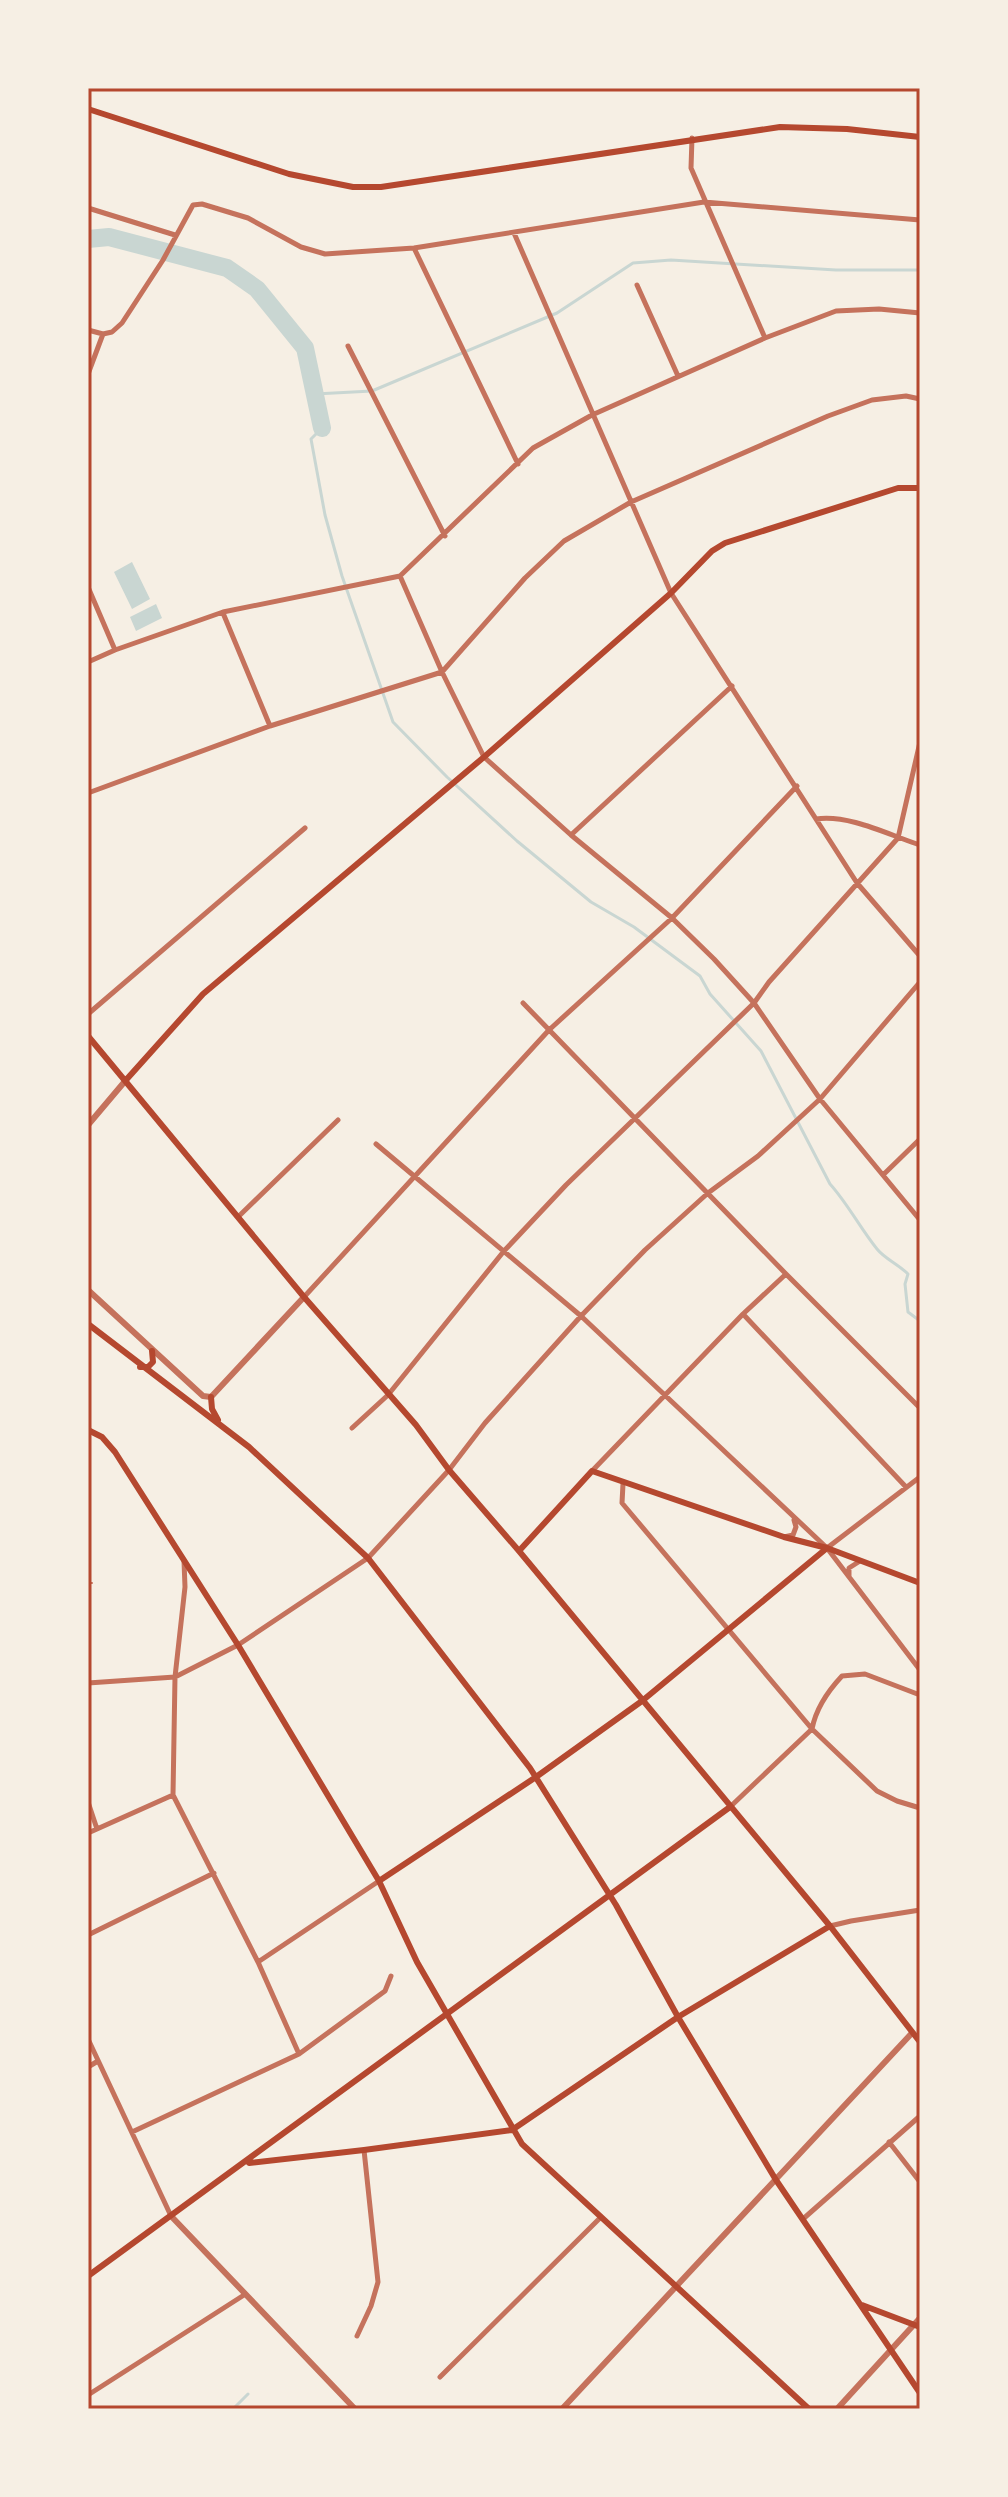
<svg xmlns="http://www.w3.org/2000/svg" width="1008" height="2497" viewBox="0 0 1008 2497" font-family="'Source Sans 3',sans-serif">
<rect width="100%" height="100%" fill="#f6efe4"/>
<path fill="#c9d6d2" d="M 132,562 L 150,599 L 132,609 L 114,572 Z
M 156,604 L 162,618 L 136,631 L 130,617 Z"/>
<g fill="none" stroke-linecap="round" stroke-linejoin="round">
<path stroke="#c9d6d2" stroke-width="3" d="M 315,394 L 372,391 L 557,313 L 633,263 L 671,260 L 836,270 L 920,270
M 322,428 L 311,439 L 325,515 L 342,576 L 393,722 L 447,777 L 517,841 L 591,902 L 634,927 L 700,976 L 710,994 L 761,1051 L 830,1184 C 848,1204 860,1228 877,1249 C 885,1259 898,1264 908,1274 L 905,1284 L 908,1312 L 920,1321
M 233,2409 L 248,2394"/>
<path stroke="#c9d6d2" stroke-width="18" d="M 88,239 L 109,237 L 227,268 L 257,289 L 305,348 L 322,428"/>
<path stroke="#c5725c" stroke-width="2" d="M 88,1583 L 92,1583"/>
<path stroke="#c5725c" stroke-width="5" d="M 692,138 L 691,168 L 765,338
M 88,208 L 175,235
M 514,233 L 671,593 L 857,883 L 920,956
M 414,248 L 518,464
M 637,285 L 678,376
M 88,330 L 103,334
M 103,334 L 112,332 L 122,323 L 163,260 L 193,205 L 202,204 L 248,218 L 301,247 L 325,254 L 414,248 L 704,202 L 920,220
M 348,346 L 445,536
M 88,374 L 103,334
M 400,576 L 442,672 L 484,757 L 571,835 L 672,918 L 714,959 L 754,1003 L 820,1099 L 920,1220
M 88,587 L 115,650
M 223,613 L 270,726
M 88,662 L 115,650 L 223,612 L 400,576 L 533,448 L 592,415 L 765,338 L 836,311 L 879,309 L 920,313
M 88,793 L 270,726 L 442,672 L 525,578 L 564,541 L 631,502 L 828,416 L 872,400 L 906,396 L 920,399
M 816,819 C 849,814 889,835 920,845
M 571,835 L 732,686
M 523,1003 L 786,1274 L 920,1408
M 88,1014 L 305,828
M 376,1144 L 581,1316 L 827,1548 L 920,1670
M 884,1174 L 920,1139
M 239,1216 L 338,1120
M 304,1297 L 549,1030 L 672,918 L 797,786
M 743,1314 L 906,1487
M 352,1428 L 388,1395 L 504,1251 L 566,1185 L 754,1003 L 769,982 L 898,838 L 920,742
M 592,1471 L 743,1314 L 786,1274
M 623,1484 L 622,1503 L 812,1729 L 877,1791 L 897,1801 L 920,1808
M 784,1537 L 793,1535 L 796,1527 L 794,1520
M 827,1548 L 920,1477
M 184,1561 L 185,1587 L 175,1677 L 173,1795 L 258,1962 L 299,2054
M 849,1576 L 849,1568 L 860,1561
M 88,1683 L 175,1677 L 238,1645 L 368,1558 L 449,1470 L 485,1423 L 581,1316 L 645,1250 L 708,1193 L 758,1156 L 820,1099 L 920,982
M 88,1802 L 97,1829
M 730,1807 L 812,1729 C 816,1708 827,1692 842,1676 L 865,1674 L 920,1695
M 88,1833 L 173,1795
M 830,1926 L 851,1921 L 920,1910
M 88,1935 L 214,1873
M 258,1962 L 379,1881
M 88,2039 L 171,2216
M 88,2067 L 98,2061
M 132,2132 L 299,2054 L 385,1991 L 391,1976
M 889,2142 L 920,2182
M 803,2219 L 920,2116
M 357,2336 L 371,2306 L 378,2282 L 364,2150
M 440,2377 L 601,2217
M 88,2395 L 244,2295"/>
<path stroke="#c5725c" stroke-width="6" d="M 88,1125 L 126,1080
M 88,1290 L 203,1396 L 211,1397 L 304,1297
M 171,2216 L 355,2409
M 562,2409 L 912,2033
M 837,2409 L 920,2318"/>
<path stroke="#b5482f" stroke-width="6" d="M 88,109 L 289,174 L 353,187 L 381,187 L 780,127 L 847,129 L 920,137
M 88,1036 L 304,1297 L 416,1425 L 449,1470 L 519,1551 L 830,1926 L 920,2042
M 126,1080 L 203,994 L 484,757 L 671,593 L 712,551 L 725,543 L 898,488 L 920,488
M 88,1324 L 249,1447 L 368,1558 L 530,1768 L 616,1905 L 678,2017 L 776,2180 L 920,2393
M 140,1367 L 148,1367 L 153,1362 L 152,1351
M 211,1397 L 212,1409 L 218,1420
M 88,1430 L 102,1437 L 115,1452 L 238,1645 L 379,1881 L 417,1962 L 522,2144 L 809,2409
M 519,1551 L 592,1471 L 784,1537 L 827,1548 L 920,1583
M 379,1881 L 536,1777 L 642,1701 L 827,1548
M 249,2163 L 364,2150 L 512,2130 L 678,2017 L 830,1926
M 88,2276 L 730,1807
M 862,2305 L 920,2327"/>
</g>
<rect width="1008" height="2497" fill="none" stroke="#f6efe4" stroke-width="180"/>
<rect x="90" y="90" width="828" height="2317" fill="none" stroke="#b5482f" stroke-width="3"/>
</svg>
